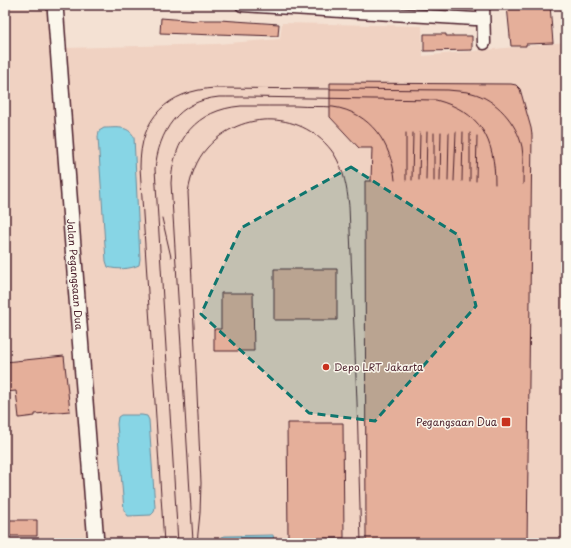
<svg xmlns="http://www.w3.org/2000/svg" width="571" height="548" viewBox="0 0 571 548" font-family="'Playpen Sans',sans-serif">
<rect width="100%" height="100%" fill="#f4e1d3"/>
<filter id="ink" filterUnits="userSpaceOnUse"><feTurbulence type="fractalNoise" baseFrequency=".025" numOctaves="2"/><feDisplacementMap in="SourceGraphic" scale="8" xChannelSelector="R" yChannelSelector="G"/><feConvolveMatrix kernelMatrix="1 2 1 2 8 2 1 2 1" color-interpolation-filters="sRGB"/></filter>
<g filter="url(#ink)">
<path fill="#f0d2c2" d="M 5,5 L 62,5 L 98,543 L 5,543 Z
M 282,23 L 422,26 L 423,56 L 566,42 L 566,543 L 98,543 L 65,48 L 216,44 L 280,39 Z"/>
<path fill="#87d5e5" stroke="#6f8c9b" d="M 104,128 C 116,128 128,125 134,137 L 140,259 L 139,265 C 131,269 116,270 108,267 L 106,261 L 98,137 L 99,131 Z
M 121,415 L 142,415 L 147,416 L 149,420 L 155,507 L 154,512 L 151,515 L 128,516 L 124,510 L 117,424 L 118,417 Z
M 273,535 L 274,540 L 277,541 L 278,543 L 217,543 L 221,537 L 225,536 Z"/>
<path fill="#e5af9a" stroke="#4a1f2b" d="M 534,5 L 550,5 L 553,43 L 526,44 L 526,46 L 511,46 L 507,6 Z
M 161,18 L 198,21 L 198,20 L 220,20 L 279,24 L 278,36 L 216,34 L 216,35 L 160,33 Z
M 424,34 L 446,34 L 446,36 L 472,36 L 472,50 L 424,51 Z
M 330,83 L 511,84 L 516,85 L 520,89 L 531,128 L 532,135 L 527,543 L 366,543 L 365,181 L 371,181 L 372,148 L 359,148 L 330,117 Z
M 274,269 L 337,269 L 337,320 L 274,320 Z
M 221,293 L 253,293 L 254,351 L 214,351 L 214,329 L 221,329 Z
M 64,356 L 70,411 L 35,414 L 35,416 L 19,418 L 16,391 L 5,392 L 5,362 Z
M 287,423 L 343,423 L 344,538 L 288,539 Z
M 5,520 L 37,520 L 37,536 L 5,536 Z"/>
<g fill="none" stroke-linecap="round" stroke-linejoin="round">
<g stroke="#4a1f2b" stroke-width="15">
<path id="minor" d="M 242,5 L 475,19 L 483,18
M 483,5 L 484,43"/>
</g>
<g stroke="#4a1f2b" stroke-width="18">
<g id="major">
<path id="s1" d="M 55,5 L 66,156 L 96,543"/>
</g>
</g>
<use href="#minor" stroke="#fbf7ec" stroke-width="12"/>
<use href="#major" stroke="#fbf7ec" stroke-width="15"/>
<path stroke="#4a1f2b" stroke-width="1" d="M 406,133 L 406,180
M 434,133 L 434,181
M 412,180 L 413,133
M 419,180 L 420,133
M 426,180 L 427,132
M 440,181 L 441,132
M 448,181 L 449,133
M 454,181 L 456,132
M 462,181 L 463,132
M 470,181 L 470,133
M 476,181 L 477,136
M 162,218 L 171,257
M 193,541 L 171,183 C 173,139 196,110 241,106 C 259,106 278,106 296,106 C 308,107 321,106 333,107 C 370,112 392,144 395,180
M 164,543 L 140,167 C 140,118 167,91 215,88 L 448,90 C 456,91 464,91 472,93 C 496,99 517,123 522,147 C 524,159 523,172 523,184
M 178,543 L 155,169 C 159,131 178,101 219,97 C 229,97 238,97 247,97 L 436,100 C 481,112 495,139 495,184
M 197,543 L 200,513 L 201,483 L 188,192 C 191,176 196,160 207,148 C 241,109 304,110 334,154 C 344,170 347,188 349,206 L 357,402 L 361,543"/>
</g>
</g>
<path fill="#0f766e" fill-opacity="0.2" stroke="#0f766e" stroke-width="3" stroke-dasharray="8 5" stroke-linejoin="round" d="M 351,167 L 458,235 L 476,306 L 375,421 L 309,413 L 201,314 L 241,228 Z"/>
<g fill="#c8321e" stroke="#fbf7ec" stroke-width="1.5">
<circle cx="326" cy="367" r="4"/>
<rect x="501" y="417" width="10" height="10" rx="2"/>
</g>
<g text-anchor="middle" stroke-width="3" stroke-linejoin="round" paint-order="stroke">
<g font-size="10" fill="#4a1f2b" stroke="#fbf7ec">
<text dy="4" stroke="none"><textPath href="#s1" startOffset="270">Jalan Pegangsaan Dua</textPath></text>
</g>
<g font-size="10" fill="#4a1f2b" stroke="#fbf7ec" text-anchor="start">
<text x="334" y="371">Depo LRT Jakarta</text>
<text x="497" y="426" text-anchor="end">Pegangsaan Dua</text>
</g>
</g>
<rect width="571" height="548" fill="none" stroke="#fbf7ec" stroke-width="20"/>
<rect x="10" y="10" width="551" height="528" fill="none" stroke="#4a1f2b" stroke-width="1.5" filter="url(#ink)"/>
</svg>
